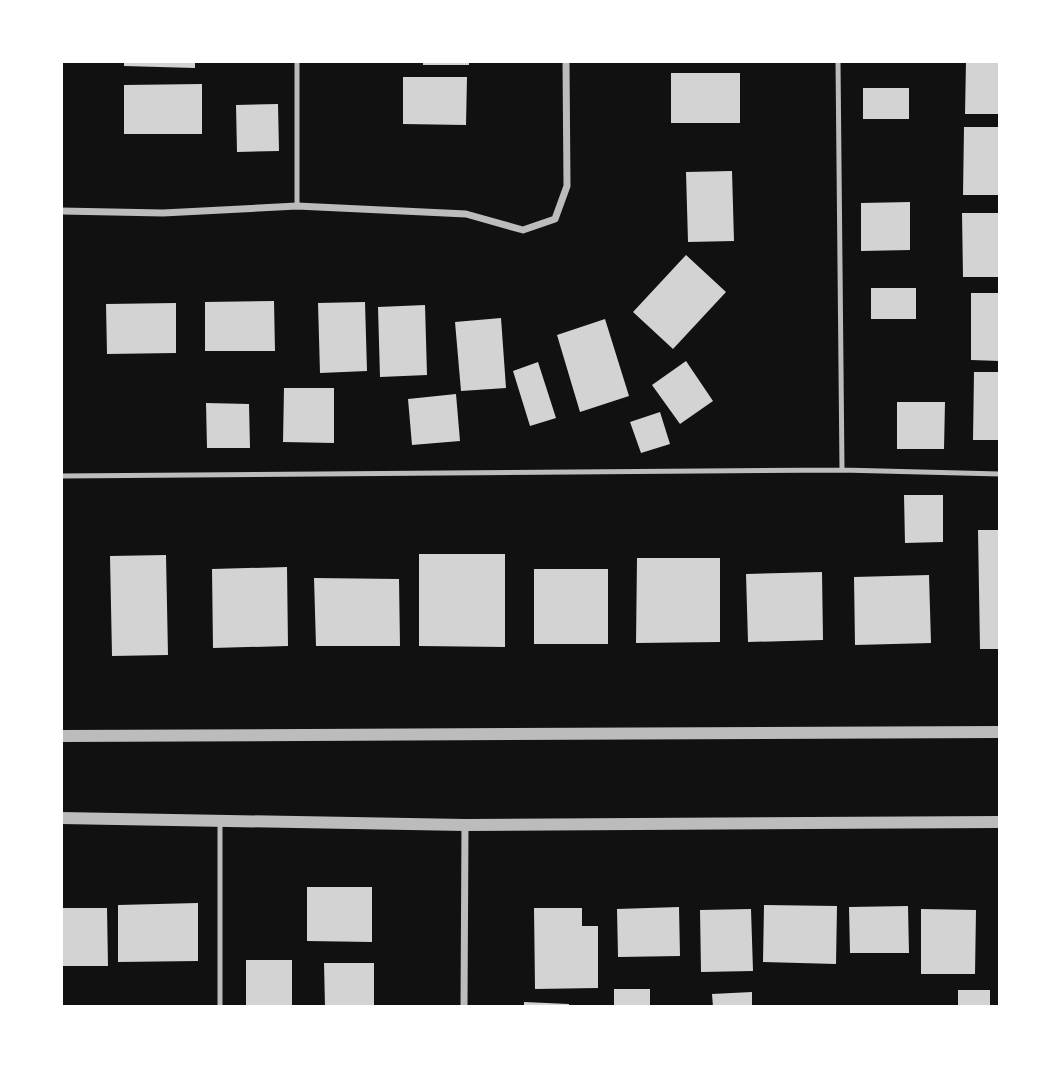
<svg xmlns="http://www.w3.org/2000/svg" width="1061" height="1068" viewBox="0 0 1061 1068" font-family="Mulish,sans-serif">
<rect width="100%" height="100%" fill="#111"/>
<path fill="#d3d3d3" d="M 124,61 L 195,61 L 195,68 L 124,66 Z
M 423,61 L 469,61 L 469,65 L 423,65 Z
M 966,61 L 1000,61 L 1000,114 L 965,114 Z
M 671,73 L 740,73 L 740,123 L 671,123 Z
M 403,77 L 467,77 L 466,125 L 403,124 Z
M 202,84 L 202,134 L 124,134 L 124,85 Z
M 863,88 L 909,88 L 909,119 L 863,119 Z
M 278,104 L 279,151 L 237,152 L 236,105 Z
M 964,127 L 1000,127 L 1000,195 L 963,195 Z
M 732,171 L 734,241 L 688,242 L 686,172 Z
M 910,202 L 910,250 L 861,251 L 861,203 Z
M 962,213 L 1000,213 L 1000,277 L 963,277 Z
M 686,255 L 726,292 L 673,349 L 633,312 Z
M 871,288 L 916,288 L 916,319 L 871,319 Z
M 971,293 L 1000,293 L 1000,361 L 971,360 Z
M 274,301 L 275,351 L 205,351 L 205,302 Z
M 365,302 L 367,371 L 320,373 L 318,303 Z
M 176,303 L 176,353 L 107,354 L 106,304 Z
M 425,305 L 427,375 L 380,377 L 378,307 Z
M 501,318 L 506,388 L 461,391 L 455,322 Z
M 605,319 L 629,396 L 580,412 L 557,335 Z
M 686,361 L 713,401 L 680,424 L 652,385 Z
M 538,362 L 556,418 L 530,426 L 513,371 Z
M 974,372 L 1000,372 L 1000,440 L 973,440 Z
M 284,388 L 334,388 L 334,443 L 283,442 Z
M 456,394 L 460,441 L 412,445 L 408,399 Z
M 897,402 L 945,402 L 944,449 L 897,449 Z
M 206,403 L 249,404 L 250,448 L 207,448 Z
M 660,412 L 670,444 L 641,453 L 630,422 Z
M 904,495 L 943,495 L 943,542 L 905,543 Z
M 978,530 L 1000,530 L 1000,649 L 980,649 Z
M 419,554 L 505,554 L 505,647 L 419,646 Z
M 166,555 L 168,655 L 112,656 L 110,556 Z
M 637,558 L 720,558 L 720,642 L 636,643 Z
M 287,567 L 288,646 L 213,648 L 212,569 Z
M 534,569 L 608,569 L 608,644 L 534,644 Z
M 822,572 L 823,640 L 748,642 L 746,574 Z
M 929,575 L 931,643 L 855,645 L 854,577 Z
M 314,578 L 399,579 L 400,646 L 316,646 Z
M 307,887 L 372,887 L 372,942 L 307,941 Z
M 198,903 L 198,961 L 118,962 L 118,905 Z
M 764,905 L 837,906 L 836,964 L 763,962 Z
M 908,906 L 909,953 L 850,953 L 849,907 Z
M 679,907 L 680,956 L 618,957 L 617,909 Z
M 61,908 L 107,908 L 108,966 L 61,966 Z
M 534,908 L 582,908 L 582,926 L 598,926 L 598,988 L 535,989 Z
M 751,909 L 753,971 L 701,972 L 700,910 Z
M 921,909 L 976,910 L 975,974 L 921,974 Z
M 246,960 L 292,960 L 292,1005 L 246,1005 Z
M 324,963 L 374,963 L 374,1007 L 325,1007 Z
M 614,989 L 650,989 L 650,1007 L 614,1007 Z
M 958,990 L 990,990 L 990,1007 L 958,1007 Z
M 752,992 L 752,1007 L 713,1007 L 712,994 Z
M 524,1002 L 569,1004 L 569,1007 L 524,1007 Z"/>
<g fill="none" stroke-linecap="round" stroke-linejoin="round">
<path stroke="#bcbcbc" stroke-width="5" d="M 838,61 L 842,470
M 297,206 L 297,61
M 61,476 L 842,470 L 1000,474
M 220,1007 L 220,823"/>
<path stroke="#bcbcbc" stroke-width="7" d="M 61,211 L 163,213 L 297,206 L 466,214 L 523,230 L 555,219 L 567,186 L 566,61
M 464,1007 L 465,825"/>
<path stroke="#bcbcbc" stroke-width="12" d="M 61,736 L 1000,732
M 61,818 L 465,825 L 1000,822"/>
</g>
<rect width="1061" height="1068" fill="none" stroke="#ffffff" stroke-width="126"/>
</svg>
